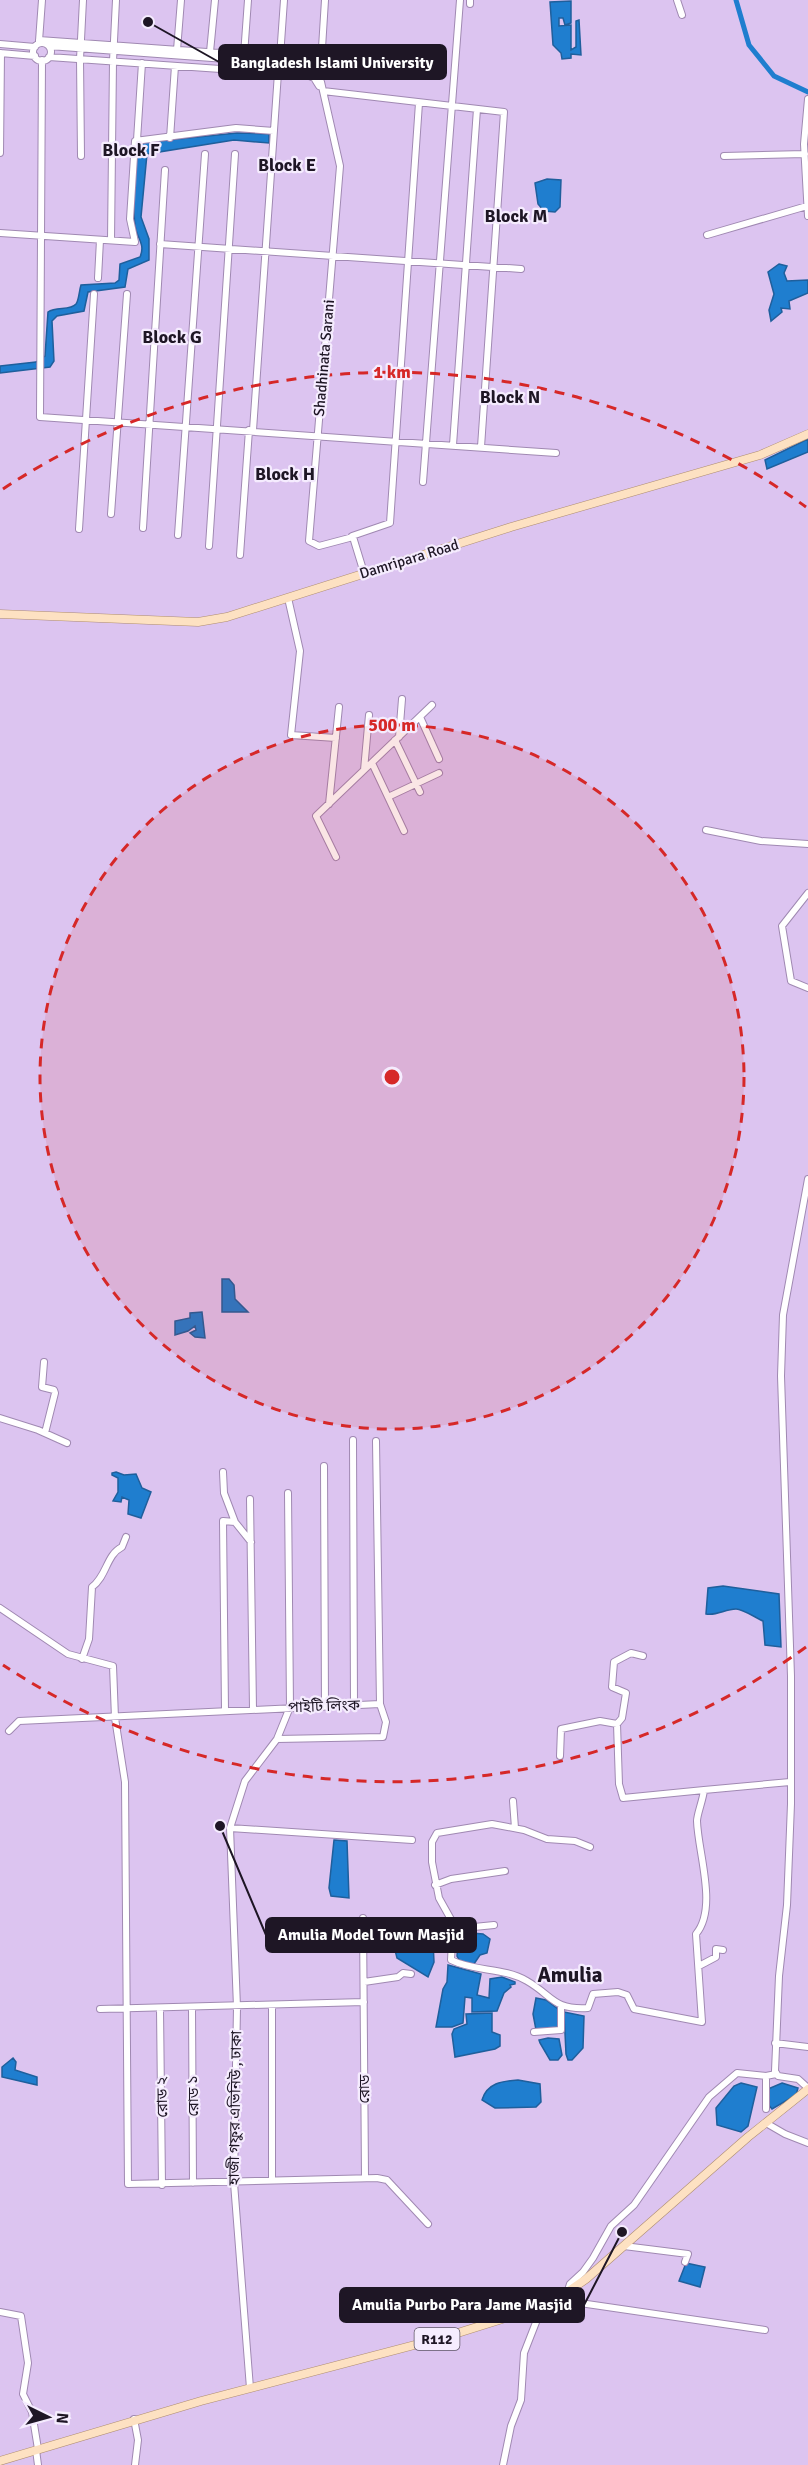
<svg xmlns="http://www.w3.org/2000/svg" width="808" height="2465" viewBox="0 0 808 2465" font-family="Signika,'Noto Sans Bengali',sans-serif">
<rect width="100%" height="100%" fill="#dcc4f0"/>
<path fill="#1f7ecf" stroke="#1f5f9c" stroke-width="1.5" d="M 571,1 L 571,23 L 565,25 L 563,18 L 559,18 L 559,26 L 571,25 L 571,50 L 576,47 L 576,21 L 579,20 L 581,55 L 571,54 L 571,58 L 562,59 L 561,53 L 553,45 L 550,2 Z
M 237,133 L 269,134 L 269,143 L 234,140 L 147,154 L 141,217 L 149,239 L 149,260 L 128,269 L 125,287 L 88,292 L 84,311 L 57,316 L 52,321 L 54,361 L 50,367 L 0,373 L 0,366 L 36,362 L 45,356 L 48,312 C 56,306 70,311 76,304 C 79,300 79,291 81,285 L 115,283 L 119,280 L 120,264 L 140,257 C 146,244 136,237 135,225 C 133,211 135,155 139,143 Z
M 547,179 L 561,180 L 560,207 L 555,212 L 544,211 L 538,204 L 535,183 Z
M 779,264 L 787,266 L 784,273 L 787,281 L 808,280 L 808,293 L 789,301 L 790,309 L 781,308 L 782,312 L 771,321 L 769,310 L 774,294 L 768,272 Z
M 808,439 L 808,452 L 767,469 L 765,460 Z
M 222,1279 L 229,1279 L 234,1285 L 235,1299 L 248,1312 L 222,1312 Z
M 202,1312 L 205,1338 L 195,1337 L 190,1333 L 196,1330 L 195,1326 L 188,1331 L 175,1335 L 175,1321 L 190,1318 L 190,1313 Z
M 116,1472 L 124,1475 L 136,1474 L 142,1488 L 151,1492 L 141,1518 L 128,1514 L 129,1500 L 122,1497 L 121,1502 L 113,1501 L 118,1492 L 118,1478 L 112,1475 L 112,1473 Z
M 723,1586 L 779,1594 L 781,1647 L 765,1645 L 763,1621 C 756,1618 743,1609 736,1609 C 725,1609 717,1616 706,1614 L 708,1588 Z
M 334,1840 L 347,1841 L 349,1898 L 331,1896 L 329,1888 Z
M 459,1932 L 483,1934 L 490,1939 L 487,1953 L 480,1955 L 474,1964 L 461,1963 L 457,1956 Z
M 400,1936 L 433,1941 L 434,1962 L 428,1977 L 397,1958 L 393,1942 L 395,1937 Z
M 448,1965 L 481,1974 L 477,1995 L 489,1998 L 490,1979 L 502,1977 L 515,1982 L 515,1984 L 510,1985 L 511,1987 L 504,1993 L 497,2011 L 472,2012 L 472,1998 L 465,1997 L 463,2023 L 452,2027 L 436,2027 L 443,1989 L 447,1982 Z
M 536,1998 L 546,2000 L 558,2009 L 558,2027 L 536,2030 L 533,2014 Z
M 564,2012 L 584,2016 L 583,2048 L 572,2060 L 568,2060 L 566,2054 Z
M 492,2013 L 492,2032 L 500,2035 L 500,2046 L 495,2049 L 455,2057 L 452,2034 L 454,2029 L 467,2024 L 466,2014 Z
M 548,2038 L 559,2039 L 562,2055 L 558,2060 L 550,2060 L 540,2043 L 539,2040 Z
M 13,2058 L 16,2062 L 15,2070 L 37,2077 L 37,2085 L 2,2077 L 2,2067 Z
M 518,2080 L 540,2084 L 541,2102 L 536,2107 L 495,2108 L 482,2100 C 487,2083 502,2081 518,2080 Z
M 741,2083 L 757,2087 L 748,2126 L 741,2132 L 717,2125 L 716,2108 L 734,2086 Z
M 782,2083 L 798,2088 L 796,2095 L 772,2109 L 768,2104 L 768,2089 Z
M 686,2263 L 705,2267 L 700,2287 L 679,2281 Z"/>
<g fill="none" stroke-linecap="round" stroke-linejoin="round">
<path stroke="#1f7ecf" stroke-width="5" d="M 736,0 L 749,45 L 774,76 L 808,92"/>
<g stroke="#a089b2" stroke-width="8">
<path id="minor" d="M 677,0 L 682,15
M 470,4 L 470,0
M 39,40 L 321,60
M 39,41 L 42,0
M33 52a9 9 0 1 1 18 0a9 9 0 1 1-18 0Z
M 0,44 L 35,47
M 49,46 L 320,66
M 177,50 L 181,0
M 210,52 L 215,0
M 0,53 L 35,56
M 244,55 L 248,0
M 49,57 L 307,75 L 314,78 L 319,86
M 280,57 L 284,0
M 42,60 L 40,417 L 556,453
M 321,64 L 325,0
M 309,66 L 317,73 L 321,82 L 340,166 L 309,541 L 319,546 L 353,537 L 364,573
M 323,91 L 504,112 L 481,447
M 808,99 L 804,144 L 808,216
M 170,138 L 175,66
M 137,140 L 142,63
M 0,153 L 1,53
M 81,156 L 80,59 L 83,0
M 724,156 L 805,154
M 0,233 L 135,242 L 130,219 L 135,141 L 236,128 L 274,131
M 707,235 L 807,206
M 111,240 L 113,61 L 116,0
M 160,244 L 521,269
M 98,278 L 100,240
M 253,430 L 278,73
M 453,445 L 477,109
M 423,482 L 460,0
M 111,514 L 127,294
M 143,528 L 165,170
M 79,529 L 94,294
M 178,535 L 205,154
M 352,536 L 390,523 L 419,103
M 209,546 L 235,154
M 240,555 L 249,430
M 288,598 L 300,651 L 291,735 L 336,738
M 420,717 L 439,759
M 399,737 L 402,699
M 395,740 L 420,792
M 372,763 L 404,831
M 364,770 L 369,715
M 388,797 L 439,773
M 329,804 L 339,707
M 706,830 L 761,841 L 808,844
M 336,857 L 316,816 L 432,705
M 808,893 L 782,926 L 791,981 L 808,988
M 808,1179 L 783,1315 L 781,1376 L 791,1676 L 791,1804 L 787,1905 L 779,1976 L 775,2071 L 778,2076 L 798,2079 L 808,2088
M 44,1362 L 42,1387 L 54,1390 L 55,1393 L 45,1433
M 0,1418 L 38,1430 L 67,1443
M 353,1440 L 354,1705
M 324,1466 L 325,1706
M 223,1472 L 224,1493 L 235,1522
M 250,1499 L 253,1709
M 0,1608 L 68,1654 L 113,1666 L 115,1718 L 125,1782 L 128,2184 L 377,2178 L 387,2180 L 428,2224
M 643,1656 L 631,1653 L 614,1662 L 612,1687 L 626,1693 L 622,1718 L 617,1724 L 619,1784 L 623,1798 L 704,1790
M 82,1659 L 89,1639 L 92,1587 C 107,1576 106,1555 122,1547 L 126,1537
M 225,1710 L 223,1521 L 235,1522 L 251,1542
M 9,1731 L 19,1721 L 380,1704 L 376,1441
M 277,1739 L 290,1707 L 288,1493
M 560,1756 L 561,1729 L 600,1721 L 617,1724
M 513,1801 L 515,1828
M 230,1828 L 412,1840
M 590,1847 L 575,1841 L 547,1839 L 524,1830 L 492,1824 L 437,1833 L 432,1842 L 432,1862 L 439,1898 L 453,1923 L 451,1960 C 475,1972 503,1967 527,1981 C 553,1996 553,2010 588,2008 L 593,1994 L 618,1992 L 627,1995 L 634,2009 L 702,2022 L 696,1934 C 718,1908 698,1853 697,1821 C 697,1814 703,1800 704,1790 L 790,1782
M 435,1885 L 451,1879 L 505,1871
M 363,1918 L 365,2176
M 454,1929 L 494,1925
M 699,1966 L 716,1957 L 716,1949 L 723,1950
M 364,1982 L 398,1977 L 403,1973 L 411,1974
M 272,2005 L 272,2180
M 192,2008 L 193,2183
M 100,2009 L 364,2002
M 160,2009 L 162,2185
M 534,2032 L 561,2030 L 561,2007
M 775,2043 L 808,2047
M 766,2109 L 766,2076
M 766,2123 L 785,2134 L 808,2143
M 624,2246 L 688,2254 L 685,2262
M 567,2293 L 570,2284 L 583,2272 L 593,2258 L 611,2226 L 634,2205 L 709,2097 L 737,2073 L 766,2076 L 776,2074
M 566,2294 L 580,2303 L 765,2330
M 0,2312 L 21,2316 L 28,2363 L 23,2394 L 32,2412 L 38,2449
M 250,2388 L 234,2183 L 237,2007 L 230,1828 L 245,1781 L 277,1739 L 383,1737 L 386,1722 L 380,1704
M 134,2419 L 138,2440 L 135,2465
M 36,2450 L 38,2465
M 503,2465 L 511,2426 L 521,2400 L 524,2353 L 542,2307"/>
</g>
<g stroke="#ae8d70" stroke-width="9">
<path id="major" d="M 0,614 L 198,622 L 227,617 L 511,527 L 760,455 L 808,434
M 0,2461 L 201,2401 L 445,2337 L 550,2304 L 586,2279 L 748,2137 L 808,2089"/>
</g>
<use href="#minor" stroke="#fff" stroke-width="6"/>
<use href="#major" stroke="#fde1c2" stroke-width="8"/>
</g>
<circle cx="392" cy="1077" r="352" fill="#d62828" fill-opacity=".12"/>
<g fill="none" stroke="#d62828" stroke-width="3" stroke-dasharray="10 8">
<circle cx="392" cy="1077" r="352"/>
<path d="M806 1647A705 705 0 0 1 3 1665M3 489A705 705 0 0 1 806 507"/>
</g>
<g text-anchor="middle" stroke-width="4.5" stroke-linejoin="round" paint-order="stroke">
<rect fill="#f5ecfe" stroke="#5e5666" stroke-width="1.5" x="414.5" y="2328" width="45" height="22" rx="4.5"/>
<g font-size="14" font-weight="bold" fill="#1e1625">
<text x="437" y="2344">R112</text>
</g>
<g font-size="15" fill="#1e1625" stroke="#f5ecfe">
<text transform="translate(324 358) rotate(-85)" y="5">Shadhinata Sarani</text>
<text transform="translate(409 559) rotate(-17)" y="5">Damripara Road</text>
<text transform="translate(324 1706) rotate(-2)" y="5">পাইটি লিংক</text>
<text transform="translate(364 2089) rotate(-90)" y="5">রোড</text>
<text transform="translate(193 2096) rotate(-90)" y="5">রোড ১</text>
<text transform="translate(162 2097) rotate(-91)" y="5">রোড ২</text>
<text transform="translate(235 2108) rotate(-89)" y="5">হাজী গফুর এভিনিউ , ঢাকা</text>
</g>
<g font-size="18" font-weight="bold" fill="#1e1625" stroke="#f5ecfe">
<text x="131" y="156">Block F</text>
<text x="287" y="171">Block E</text>
<text x="516" y="222">Block M</text>
<text x="172" y="343">Block G</text>
<text x="510" y="403">Block N</text>
<text x="285" y="480">Block H</text>
</g>
<g font-size="21" font-weight="bold" fill="#1e1625" stroke="#f5ecfe">
<text x="570" y="1982">Amulia</text>
</g>
</g>
<circle cx="392" cy="1077" r="9" fill="#d62828" stroke="#f5ecfe" stroke-width="3"/>
<g font-size="18" text-anchor="middle" font-weight="bold" fill="#d62828" stroke="#f5ecfe" stroke-width="4.5" stroke-linejoin="round" paint-order="stroke">
<text x="392" y="378">1 km</text>
<text x="392" y="731">500 m</text>
</g>
<path fill="none" stroke="#1e1625" stroke-width="2" d="M148 22L219 62M220 1826L266 1935M622 2232L584 2305"/>
<g fill="#1e1625" stroke="#f5ecfe" stroke-width="2">
<circle cx="148" cy="22" r="6"/>
<circle cx="220" cy="1826" r="6"/>
<circle cx="622" cy="2232" r="6"/>
</g>
<g fill="#1e1625" stroke="#1e1625" stroke-width="2">
<rect x="219" y="45" width="227" height="34" rx="6"/>
<rect x="266" y="1918" width="210" height="34" rx="6"/>
<rect x="340" y="2288" width="244" height="34" rx="6"/>
</g>
<g font-size="16" text-anchor="middle" font-weight="bold" fill="#fff">
<text x="332" y="68">Bangladesh Islami University</text>
<text x="371" y="1940">Amulia Model Town Masjid</text>
<text x="462" y="2310">Amulia Purbo Para Jame Masjid</text>
</g>
<g transform="translate(48 2417) rotate(95)" stroke="#f5ecfe" stroke-width="4.5" paint-order="stroke">
<path d="M0-4.5L10 22L0 15L-10 22Z" fill="#1e1625"/>
<text y="-9" font-size="16" font-weight="bold" text-anchor="middle" fill="#1e1625">N</text>
</g>
</svg>
